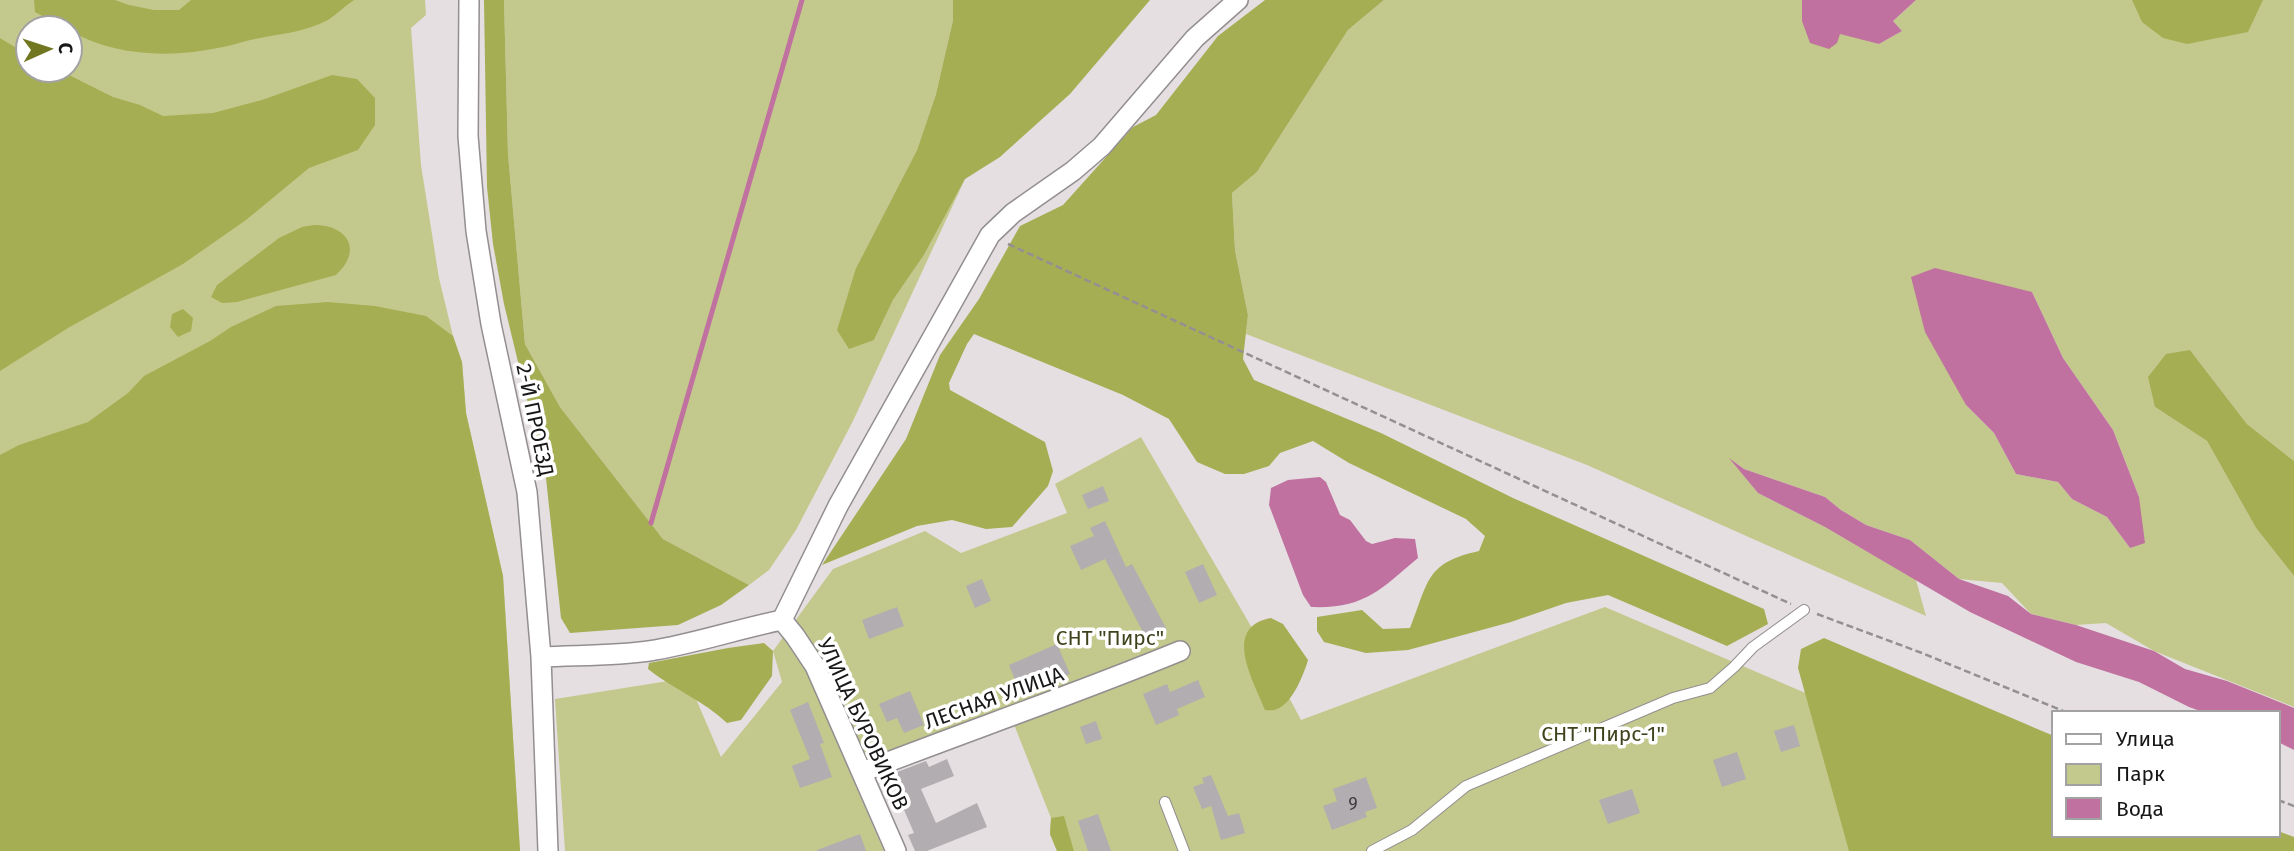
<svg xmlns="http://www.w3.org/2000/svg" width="2294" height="851" viewBox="0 0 2294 851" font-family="'Fira Sans',sans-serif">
<rect width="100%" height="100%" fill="#e5dfe2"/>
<path fill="#c3c98c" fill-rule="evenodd" d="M 0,0 L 425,0 L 426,15 L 411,28 L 421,165 L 439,278 L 453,336 L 462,362 L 466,413 L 503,576 L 520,851 L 0,851 ZM 28,28 L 70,28 L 70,70 L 28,70 Z
M 504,0 L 953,0 L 953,20 L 936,94 L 917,150 L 856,268 L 874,340 L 893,300 L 924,255 L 965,179 L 853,421 L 796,530 L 769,570 L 749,585 L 663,539 L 560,407 L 525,344 L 508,154 Z
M 1384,0 L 1802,0 L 1802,21 L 1879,44 L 1902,31 L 1893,21 L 1916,0 L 2294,0 L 2294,461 L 2247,424 L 2190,350 L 2155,407 L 2207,441 L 2256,528 L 2294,576 L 2294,707 L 2154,651 L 2106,623 L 2076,625 L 2031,614 L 2002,583 L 1959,579 L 1910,540 L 1866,525 L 1841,510 L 1825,497 L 1744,469 L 1732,460 L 1758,493 L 1825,527 L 1916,580 L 1926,616 L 1587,465 L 1246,334 L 1248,315 L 1235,250 L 1232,193 L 1257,172 L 1348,30 ZM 2032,292 L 2063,358 L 2113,430 L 2139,497 L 2130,548 L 2107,517 L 2072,499 L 2058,482 L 2016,474 L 1994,433 L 1966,405 Z
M 1141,437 L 1252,628 L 1301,720 L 1605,607 L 1822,700 L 1870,851 L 1057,851 L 1050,834 L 1051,818 L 1013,722 L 854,782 L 884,851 L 565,851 L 555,699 L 687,678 L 721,757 L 782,682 L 773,651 L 833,569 L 925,531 L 961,553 L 1067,513 L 1055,484 Z"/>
<path fill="#a6ae53" d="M 34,0 L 115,0 L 129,5 L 154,10 L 179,10 L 191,0 L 354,0 C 345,6 337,14 328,20 C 306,32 279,34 255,39 C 244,41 234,45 223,47 C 172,58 116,57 70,31 L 70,28 L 65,28 L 35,12 Z
M 484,0 L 504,0 L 508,154 L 525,344 L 560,407 L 663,539 L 749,585 L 721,605 L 678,625 L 570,633 L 561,618 L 546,478 L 504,304 L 493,244 L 487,187 Z
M 953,0 L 1150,0 L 1070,94 L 1000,157 L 965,179 L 924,255 L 893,300 L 874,340 L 849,349 L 837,330 L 856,268 L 917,150 L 936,94 L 953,20 Z
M 1265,0 L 1384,0 L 1348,30 L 1257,172 L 1232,193 L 1235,250 L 1248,315 L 1243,359 L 1254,380 L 1381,433 L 1513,498 L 1764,609 L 1768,624 L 1727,646 L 1608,595 L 1566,603 L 1511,622 L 1408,650 L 1366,653 L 1324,642 L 1317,631 L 1317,617 L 1362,610 L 1383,629 L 1410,628 C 1429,581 1425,563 1479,551 L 1485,536 L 1466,519 L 1349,463 L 1313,441 L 1280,453 L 1269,466 L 1244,474 L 1225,474 L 1197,462 L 1169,419 L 1123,395 L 974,334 L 967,344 L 949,383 L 950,390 L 1045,442 L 1053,471 L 1048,486 L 1012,527 L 986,529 L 952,520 L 917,526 L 822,565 L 906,439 L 940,355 L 979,299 L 1020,226 L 1063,205 L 1133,127 L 1156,115 L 1218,36 Z
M 2132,0 L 2263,0 L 2248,32 L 2187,44 L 2163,38 L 2142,22 Z
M 0,38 L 28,55 L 28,70 L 59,70 L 113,97 L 140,105 L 163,116 L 213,113 L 262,100 L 332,75 L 357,79 L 375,98 L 375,125 L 358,150 L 309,168 L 246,220 L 183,264 L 68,328 L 0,371 Z
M 314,225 C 348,225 363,250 336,275 L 237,302 L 222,303 L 211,297 L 217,285 L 279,238 L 302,227 Z
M 328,302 L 375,306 L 426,316 L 453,336 L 462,362 L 466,413 L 503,576 L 520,851 L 0,851 L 0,455 L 19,445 L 88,422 L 128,393 L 144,376 L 210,341 L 231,327 L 276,306 Z
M 183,309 L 193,318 L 191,331 L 178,337 L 170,327 L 172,314 Z
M 2190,350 L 2247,424 L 2294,461 L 2294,576 L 2256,528 L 2207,441 L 2155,407 L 2148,377 L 2166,354 Z
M 1271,618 L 1283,624 L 1308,660 C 1304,674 1292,704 1277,709 C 1273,711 1269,710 1265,710 C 1254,682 1221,627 1271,618 Z
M 1824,638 L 2054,736 L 2054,835 L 2278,835 L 2278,831 L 2294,837 L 2294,851 L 1849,851 L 1798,668 L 1801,649 Z
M 764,643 L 773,651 L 772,676 L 741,720 L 727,723 C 704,701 673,689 648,669 L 649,663 L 728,648 Z
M 1064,816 L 1073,848 L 1074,851 L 1057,851 L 1050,834 L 1051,818 Z"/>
<path fill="#c0719f" d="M 1802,0 L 1916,0 L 1893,21 L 1902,31 L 1879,44 L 1840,34 L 1837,43 L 1829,49 L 1810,43 L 1802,21 Z
M 1935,268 L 2032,292 L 2063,358 L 2113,430 L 2139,497 L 2145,543 L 2130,548 L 2107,517 L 2072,499 L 2058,482 L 2016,474 L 1994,433 L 1966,405 L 1925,332 L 1911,277 Z
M 1729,458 L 1744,469 L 1825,497 L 1841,510 L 1866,525 L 1910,540 L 1959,579 L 2008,596 L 2031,614 L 2076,625 L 2154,651 L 2185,669 L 2227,681 L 2294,708 L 2294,750 L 2278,742 L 2278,713 L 2206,713 L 2189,707 L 2139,682 L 2076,662 L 1970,612 L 1825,527 L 1758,493 Z
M 1320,477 L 1326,482 L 1340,515 L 1350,520 L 1366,541 L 1372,544 L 1395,538 L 1415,539 L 1418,558 C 1380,590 1364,609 1311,607 L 1303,595 L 1269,505 L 1271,488 L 1288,480 Z"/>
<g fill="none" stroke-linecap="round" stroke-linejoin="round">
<path stroke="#c0719f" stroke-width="5" d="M 651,523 L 802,0"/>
</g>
<path fill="#b2adb0" d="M 1103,486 L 1109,501 L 1088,509 L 1082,495 Z
M 1105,521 L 1126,567 L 1132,564 L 1167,630 L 1147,640 L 1105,559 L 1081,570 L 1070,546 L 1094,536 L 1090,528 Z
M 1203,564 L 1217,595 L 1199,603 L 1185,572 Z
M 982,579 L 991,601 L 975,608 L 966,586 Z
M 897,607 L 904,626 L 869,639 L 862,620 Z
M 1057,644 L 1070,674 L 1052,681 L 1046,669 L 1016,682 L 1009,665 Z
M 1198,680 L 1205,697 L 1177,709 L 1179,715 L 1156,725 L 1143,694 L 1167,684 L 1170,692 Z
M 910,691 L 924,725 L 904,733 L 897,718 L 887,722 L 879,704 Z
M 808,702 L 824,743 L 820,744 L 832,777 L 800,788 L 792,766 L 810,759 L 790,710 Z
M 1096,721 L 1102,739 L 1086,744 L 1080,727 Z
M 1794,725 L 1800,746 L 1781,752 L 1774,731 Z
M 1737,752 L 1746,779 L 1722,787 L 1713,760 Z
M 947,759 L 954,776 L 921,789 L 936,823 L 977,803 L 987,827 L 927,851 L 915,851 L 908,835 L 914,833 L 895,789 L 890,791 L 884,777 L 926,761 L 929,767 Z
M 1211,775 L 1228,816 L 1239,813 L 1245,833 L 1221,840 L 1211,806 L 1202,809 L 1193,787 L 1204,783 L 1202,778 Z
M 1366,777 L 1377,808 L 1365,812 L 1367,817 L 1332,830 L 1323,806 L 1337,801 L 1333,789 Z
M 1632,789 L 1640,813 L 1608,824 L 1599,800 Z
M 1098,814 L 1111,851 L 1088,851 L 1078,821 Z
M 860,834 L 866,851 L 817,851 L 817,850 Z"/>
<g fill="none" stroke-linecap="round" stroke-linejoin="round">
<g stroke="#938e90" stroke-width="12">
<path id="service" d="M 1165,802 L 1184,851
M 1372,851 L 1412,830 L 1466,786 L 1673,698 L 1710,688 L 1734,667 L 1753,647 L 1804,610"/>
</g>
<g stroke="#938e90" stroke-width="22">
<path id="minor" d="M 469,0 L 468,136 L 476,231 L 491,324 L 527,492 L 541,657 L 548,851
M 782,620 L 838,506 L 990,235 L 1013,213 L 1073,171 L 1102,146 L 1195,38 L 1238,0
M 782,620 L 795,636 L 815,666 L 896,851
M 541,657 C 577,655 614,656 649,651 C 694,644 737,629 782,620
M 862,772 C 968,731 1075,694 1180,651"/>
</g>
<path stroke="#949092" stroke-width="2.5" stroke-dasharray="7 3.5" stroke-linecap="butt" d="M 1008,244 L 1791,604
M 1817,614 L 1922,653 L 2068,713
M 2278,800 L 2294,806"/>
<use href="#service" stroke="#fff" stroke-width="10"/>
<use href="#minor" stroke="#fff" stroke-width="19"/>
</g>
<g text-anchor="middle" stroke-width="7" stroke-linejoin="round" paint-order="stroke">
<g font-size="18" fill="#3e3c3d">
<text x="1353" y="810">9</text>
</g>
<g font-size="21" fill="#181617" stroke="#fff">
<text transform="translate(535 420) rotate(78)" y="7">2-Й ПРОЕЗД</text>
<text transform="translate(994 698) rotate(-20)" y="7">ЛЕСНАЯ УЛИЦА</text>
<text transform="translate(863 724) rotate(65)" y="7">УЛИЦА БУРОВИКОВ</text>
</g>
<g font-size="21" fill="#3f421c" stroke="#fff">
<text x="1110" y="645">СНТ "Пирс"</text>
<text x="1603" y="741">СНТ "Пирс-1"</text>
</g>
</g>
<rect x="2052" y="711" width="228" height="126" fill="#ffffff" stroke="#a3a2a2" stroke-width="2"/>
<rect x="2066" y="734" width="35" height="10" fill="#ffffff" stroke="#a3a2a2" stroke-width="2"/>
<text x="2116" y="746" font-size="21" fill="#181617">Улица</text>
<rect x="2066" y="764" width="35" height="21" fill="#c3c98c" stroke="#a3a2a2" stroke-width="2"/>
<text x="2116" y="781" font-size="21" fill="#181617">Парк</text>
<rect x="2066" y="798" width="35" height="21" fill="#c0719f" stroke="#a3a2a2" stroke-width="2"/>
<text x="2116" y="816" font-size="21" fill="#181617">Вода</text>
<g transform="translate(49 49) rotate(87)"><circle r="33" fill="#ffffff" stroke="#a3a2a2" stroke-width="2"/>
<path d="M0-5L12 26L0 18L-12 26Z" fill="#717720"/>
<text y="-10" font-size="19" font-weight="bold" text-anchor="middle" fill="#181617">С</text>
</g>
</svg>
